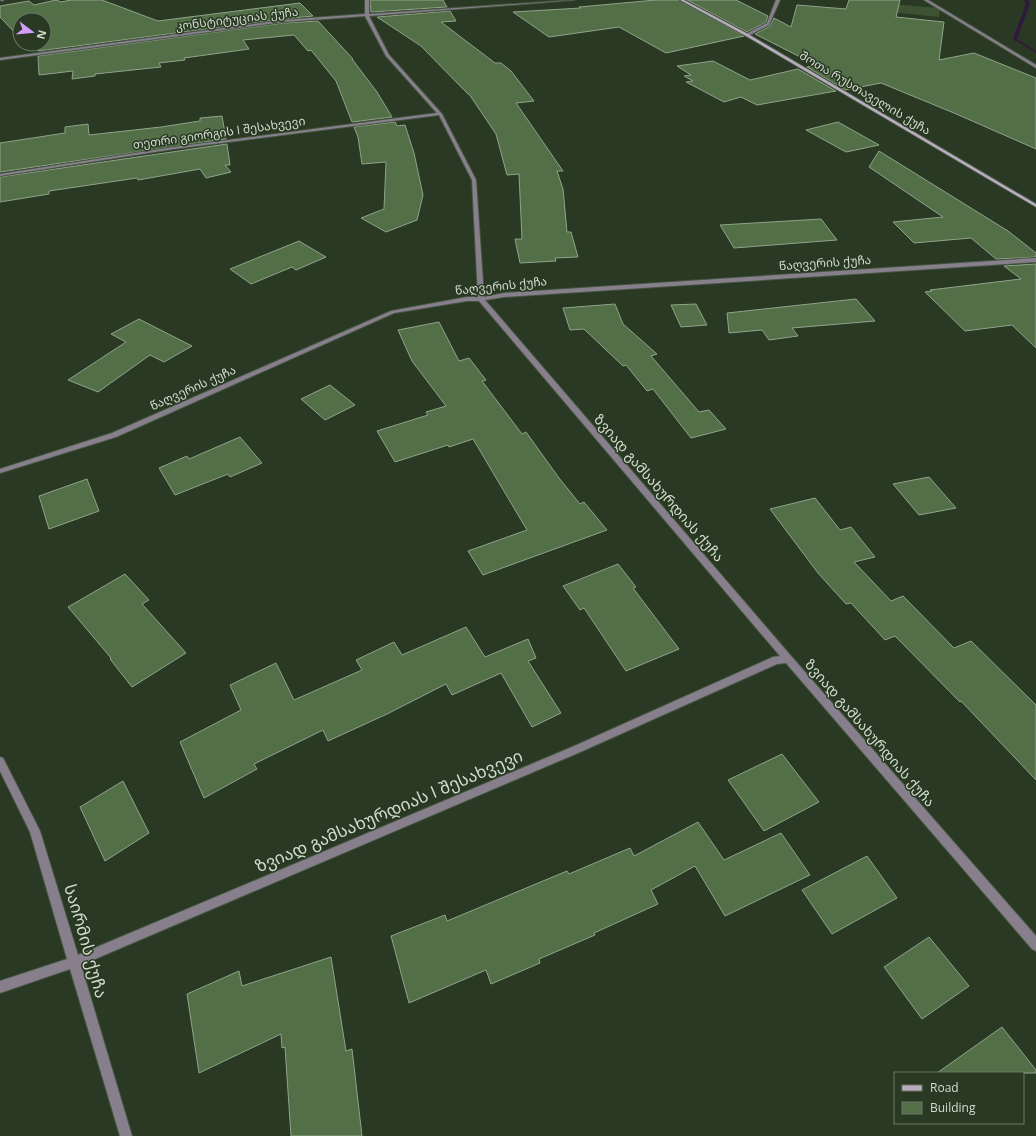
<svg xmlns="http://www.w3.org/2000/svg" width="1036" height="1136" viewBox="0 0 1036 1136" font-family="'Open Sans','Noto Sans Georgian',sans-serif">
<rect width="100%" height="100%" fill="#293923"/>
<path fill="#3c5233" d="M 891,4 L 940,8 L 939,17 L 889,12 Z"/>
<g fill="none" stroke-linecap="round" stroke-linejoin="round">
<path fill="#2f193c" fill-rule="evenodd" d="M 1024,0 L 1028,0 L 1030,4 L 1017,39 L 1036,51 L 1036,53 L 1013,39 L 1026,4 Z"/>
</g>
<path fill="#536f48" stroke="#91a38a" d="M 56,0 L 61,2 L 71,0 L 102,0 L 158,21 L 300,3 L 313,16 L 283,19 L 38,51 L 38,44 L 44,44 L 44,20 L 20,20 L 20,38 L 0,17 L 0,6 L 29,1 L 34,5 Z
M 370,0 L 443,0 L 447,7 L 371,12 Z
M 656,0 L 679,0 L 744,36 L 666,53 L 619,27 L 549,37 L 513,12 L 581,8 L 579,7 Z
M 687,0 L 736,0 L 768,16 L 766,22 L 747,32 Z
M 849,0 L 900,0 L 896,17 L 944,22 L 939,60 L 974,53 L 1036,78 L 1036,149 L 954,113 L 881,83 L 845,90 L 807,67 L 816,65 L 755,34 L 770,26 L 774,18 L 791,27 L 797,5 L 846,9 Z
M 450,11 L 456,21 L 441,22 L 495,63 L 501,63 L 511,71 L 534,101 L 516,103 L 563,171 L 557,171 L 563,189 L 567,232 L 571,232 L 578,257 L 555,258 L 556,261 L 520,263 L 515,239 L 522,239 L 519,174 L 507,175 L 496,134 L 469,94 L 468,94 L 421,46 L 377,17 Z
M 318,21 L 353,59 L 352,59 L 377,92 L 392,117 L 352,122 L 336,81 L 311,50 L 308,51 L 294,35 L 243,40 L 249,49 L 184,58 L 185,60 L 159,63 L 161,67 L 95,74 L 95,76 L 72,79 L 73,71 L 39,75 L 38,56 L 283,23 Z
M 713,61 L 750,80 L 798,69 L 836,91 L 757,105 L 741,97 L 724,102 L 686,82 L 693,81 L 684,76 L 691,75 L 677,66 Z
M 222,116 L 226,139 L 0,172 L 0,143 L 65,133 L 65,127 L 88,124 L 89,135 L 161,127 L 200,121 L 200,118 Z
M 395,122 L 397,126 L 405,125 L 414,153 L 423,195 L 417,220 L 386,232 L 361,218 L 384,209 L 386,162 L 362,164 L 358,137 L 354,127 Z
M 838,122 L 879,145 L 846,152 L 806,130 Z
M 227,144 L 230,165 L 225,165 L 231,172 L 206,178 L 200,169 L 138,180 L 137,178 L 49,191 L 49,194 L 0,202 L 0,177 Z
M 879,151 L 1008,231 L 1036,253 L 1036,257 L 996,259 L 971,238 L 914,243 L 893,222 L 943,217 L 869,167 Z
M 821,219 L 837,240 L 734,248 L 720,225 Z
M 299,241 L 326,257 L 296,270 L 292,267 L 251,284 L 230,269 Z
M 1036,264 L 1036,348 L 1012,325 L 965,331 L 925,292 L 932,291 L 930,290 L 1021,279 L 1004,266 Z
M 856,299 L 875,321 L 792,328 L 798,336 L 769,340 L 762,330 L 729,333 L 727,313 Z
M 615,304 L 623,324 L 657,354 L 651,356 L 699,412 L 709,410 L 726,429 L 691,438 L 653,389 L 647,391 L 626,365 L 623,366 L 584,329 L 570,330 L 563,308 Z
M 696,304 L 707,325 L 681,327 L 671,305 Z
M 139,319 L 192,346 L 164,362 L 150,355 L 98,392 L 68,380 L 126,342 L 111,334 Z
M 439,322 L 459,361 L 469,358 L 486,380 L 482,381 L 522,434 L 526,432 L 559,478 L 580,504 L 584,502 L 607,530 L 483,575 L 468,551 L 527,530 L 473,439 L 449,447 L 448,445 L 395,462 L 377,431 L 428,415 L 426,412 L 446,406 L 412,361 L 398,330 Z
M 330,385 L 355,405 L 325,420 L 301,399 Z
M 240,437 L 262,463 L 230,477 L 228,474 L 175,495 L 159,468 L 187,456 L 189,459 Z
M 929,477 L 956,508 L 919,515 L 893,484 Z
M 87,479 L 99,511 L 49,529 L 39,496 Z
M 815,498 L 840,530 L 851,527 L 875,557 L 854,562 L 891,601 L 903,596 L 954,648 L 971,641 L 1036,705 L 1036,780 L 961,701 L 960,702 L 895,636 L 885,640 L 851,603 L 846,604 L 818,573 L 770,509 Z
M 618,564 L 636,587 L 633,588 L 679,649 L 626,671 L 584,608 L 580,610 L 563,586 Z
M 125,574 L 149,600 L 142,604 L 186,653 L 132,687 L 110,659 L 111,658 L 68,607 Z
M 466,627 L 485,657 L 528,639 L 536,658 L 528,661 L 561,713 L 532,727 L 501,673 L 452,695 L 446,684 L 387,714 L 328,741 L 323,730 L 254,764 L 257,769 L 204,798 L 180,742 L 241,710 L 230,685 L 276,663 L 294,700 L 362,670 L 356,660 L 394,642 L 402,655 Z
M 782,754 L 819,802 L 764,831 L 728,780 Z
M 123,781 L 149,833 L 105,861 L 80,807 Z
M 698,822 L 724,860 L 781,833 L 810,875 L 725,916 L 695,866 L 651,890 L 658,904 L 594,933 L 595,935 L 539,959 L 540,963 L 491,984 L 486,970 L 409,1003 L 391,936 L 445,915 L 447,921 L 567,871 L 569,874 L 630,848 L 634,856 Z
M 867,856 L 897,898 L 832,934 L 802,890 Z
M 929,937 L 969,986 L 922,1019 L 884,967 Z
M 331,957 L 346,1051 L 352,1049 L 362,1136 L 291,1136 L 285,1047 L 282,1048 L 281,1034 L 199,1073 L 187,994 L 239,971 L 242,986 Z
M 1002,1027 L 1036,1070 L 1036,1073 L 937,1073 Z"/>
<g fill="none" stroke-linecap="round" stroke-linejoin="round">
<g stroke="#475642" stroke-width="2">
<path id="street" d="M 0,0 L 4,0 L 2,1 Z
M 365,0 L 369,0 L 369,14 L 574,0 L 369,16 L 389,55 L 442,114 L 476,180 L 484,297 L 504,293 L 1036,258 L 1036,262 L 504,297 L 485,300 L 791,656 L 1036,936 L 1036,951 L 1032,949 L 786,663 L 777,664 L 578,753 L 81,965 L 132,1136 L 120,1136 L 70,969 L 0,993 L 0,981 L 67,959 L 30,832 L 0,771 L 0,757 L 3,758 L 40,831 L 78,955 L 572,747 L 773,657 L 780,656 L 479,301 L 467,301 L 394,313 L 116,437 L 0,473 L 0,469 L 112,433 L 391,311 L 467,297 L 478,297 L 472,180 L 439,115 L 174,149 L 0,176 L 0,174 L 174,147 L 437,113 L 386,56 L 365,16 L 283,22 L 0,60 L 0,58 L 283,20 L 365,14 Z
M 776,0 L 780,0 L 769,25 L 748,36 L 746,36 L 746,34 L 767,23 Z
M 924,0 L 928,0 L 1036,65 L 1036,68 Z"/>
</g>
<g stroke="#475642" stroke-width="2">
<path id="secondary" d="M 680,0 L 684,0 L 748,34 L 1036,204 L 1036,207 L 746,36 Z"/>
</g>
<use href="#street" fill="#87808c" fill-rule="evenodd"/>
<use href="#secondary" fill="#b6acbe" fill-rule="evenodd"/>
</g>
<g text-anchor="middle" stroke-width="3" stroke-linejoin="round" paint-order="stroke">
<g font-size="12" fill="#d2dcce" stroke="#293923">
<text transform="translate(237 19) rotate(-7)" y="4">კონსტიტუციას ქუჩა</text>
<text transform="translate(865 93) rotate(31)" y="4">შოთა რუსთაველის ქუჩა</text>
<text transform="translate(219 133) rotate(-8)" y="4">თეთრი გიორგის I შესახვევი</text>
<text transform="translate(825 263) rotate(-4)" y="4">წაღვერის ქუჩა</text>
<text transform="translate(501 286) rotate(-6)" y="4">წაღვერის ქუჩა</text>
<text transform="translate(193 388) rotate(-24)" y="4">წაღვერის ქუჩა</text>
</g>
<g font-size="14" fill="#d2dcce" stroke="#293923">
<text transform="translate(659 488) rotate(49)" y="5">ზვიად გამსახურდიას ქუჩა</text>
<text transform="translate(870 733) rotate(49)" y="5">ზვიად გამსახურდიას ქუჩა</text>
</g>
<g font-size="17" fill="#d2dcce" stroke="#293923">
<text transform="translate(389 811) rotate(-23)" y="6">ზვიად გამსახურდიას I შესახვევი</text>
<text transform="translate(86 941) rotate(74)" y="6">საირმის ქუჩა</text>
</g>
</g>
<rect x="894" y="1072" width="130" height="52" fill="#293923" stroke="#6d7a67"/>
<rect x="902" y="1085" width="20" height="6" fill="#b6acbe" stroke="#6d7a67"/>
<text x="930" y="1092" font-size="12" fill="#d2dcce">Road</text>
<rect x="902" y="1102" width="20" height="12" fill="#536f48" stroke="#6d7a67"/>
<text x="930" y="1112" font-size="12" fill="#d2dcce">Building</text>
<g transform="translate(32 32) rotate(106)"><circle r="19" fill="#293923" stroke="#6d7a67"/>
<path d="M0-3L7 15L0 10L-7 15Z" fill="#d59cfb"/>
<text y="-6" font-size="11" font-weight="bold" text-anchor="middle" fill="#d2dcce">N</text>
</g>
</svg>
